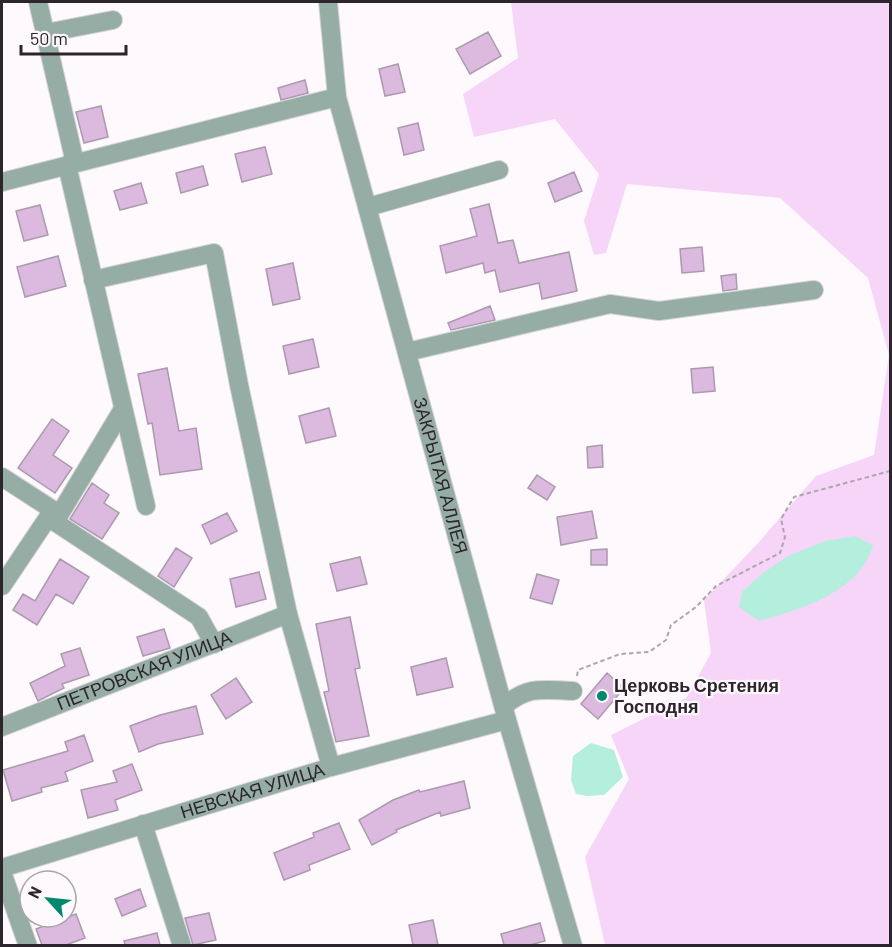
<svg xmlns="http://www.w3.org/2000/svg" width="892" height="947" viewBox="0 0 892 947" font-family="Barlow,sans-serif">
<rect width="100%" height="100%" fill="#fdf9fd"/>
<path fill="#f6d5f8" d="M 511,2 L 890,2 L 890,945 L 605,945 L 585,857 L 629,779 L 611,735 L 686,698 L 711,653 L 704,600 L 759,542 L 816,476 L 874,455 L 889,355 L 868,278 L 780,198 L 627,184 L 606,253 L 594,255 L 584,221 L 599,174 L 555,119 L 474,137 L 463,94 L 518,58 Z"/>
<path fill="#b4eedc" d="M 855,536 L 873,545 C 860,592 802,609 759,621 L 739,607 L 742,592 L 763,573 L 788,556 L 825,541 Z
M 591,743 L 614,750 L 623,777 L 604,795 L 587,796 L 576,794 L 571,780 L 573,756 Z"/>
<path fill="#dcb9df" stroke="#ac99ad" stroke-width="1.5" d="M 488,32 L 501,56 L 470,74 L 456,49 Z
M 398,64 L 405,92 L 385,96 L 379,69 Z
M 305,80 L 308,93 L 281,100 L 278,88 Z
M 101,106 L 108,137 L 84,143 L 76,112 Z
M 418,123 L 424,150 L 404,155 L 398,128 Z
M 265,147 L 272,174 L 242,182 L 235,154 Z
M 203,166 L 208,185 L 181,193 L 176,173 Z
M 574,172 L 582,191 L 555,202 L 548,183 Z
M 141,183 L 147,203 L 120,210 L 114,191 Z
M 489,204 L 498,243 L 513,240 L 519,263 L 569,252 L 577,291 L 542,299 L 539,283 L 500,292 L 495,270 L 485,273 L 483,263 L 446,273 L 440,246 L 477,236 L 470,209 Z
M 40,205 L 48,235 L 24,241 L 16,211 Z
M 702,247 L 704,271 L 682,273 L 680,249 Z
M 58,256 L 66,286 L 25,297 L 17,267 Z
M 293,263 L 300,299 L 273,305 L 266,269 Z
M 736,274 L 737,289 L 723,291 L 721,276 Z
M 490,306 L 495,320 L 451,330 L 448,323 Z
M 313,339 L 319,367 L 289,374 L 283,346 Z
M 713,367 L 715,391 L 693,393 L 691,369 Z
M 167,368 L 179,431 L 196,428 L 202,469 L 160,475 L 152,423 L 148,424 L 138,374 Z
M 329,408 L 336,436 L 306,443 L 299,416 Z
M 52,419 L 69,431 L 53,455 L 72,468 L 55,493 L 18,468 Z
M 602,445 L 603,467 L 588,468 L 587,447 Z
M 537,475 L 555,487 L 547,500 L 528,488 Z
M 92,483 L 109,495 L 104,503 L 119,513 L 102,539 L 70,519 Z
M 592,511 L 597,538 L 561,545 L 557,517 Z
M 227,513 L 237,531 L 211,544 L 202,525 Z
M 176,548 L 192,558 L 174,587 L 158,576 Z
M 607,549 L 607,565 L 591,565 L 591,550 Z
M 360,557 L 367,584 L 337,591 L 330,564 Z
M 60,559 L 89,577 L 73,604 L 56,594 L 37,625 L 13,610 L 23,594 L 35,601 Z
M 259,572 L 266,599 L 236,607 L 230,579 Z
M 537,574 L 559,580 L 552,604 L 530,598 Z
M 350,617 L 360,668 L 355,669 L 369,736 L 336,742 L 324,692 L 329,691 L 316,624 Z
M 164,629 L 170,648 L 143,656 L 137,637 Z
M 80,648 L 89,675 L 62,684 L 64,688 L 38,701 L 30,683 L 65,666 L 61,654 Z
M 446,658 L 453,687 L 417,695 L 411,667 Z
M 607,673 L 624,688 L 598,719 L 581,704 Z
M 236,678 L 252,702 L 226,719 L 211,695 Z
M 196,706 L 203,734 L 158,744 L 139,752 L 130,726 L 160,715 Z
M 84,735 L 93,761 L 65,772 L 68,781 L 41,788 L 42,792 L 12,801 L 3,770 L 68,751 L 65,742 Z
M 132,764 L 142,790 L 115,800 L 118,810 L 88,818 L 81,790 L 117,782 L 113,771 Z
M 464,781 L 470,808 L 441,816 L 440,812 L 396,830 L 397,832 L 372,845 L 359,820 L 393,800 L 419,790 L 420,792 Z
M 339,823 L 350,849 L 309,865 L 310,870 L 284,880 L 274,853 L 314,837 L 313,833 Z
M 140,889 L 146,906 L 122,916 L 115,899 Z
M 209,913 L 216,940 L 193,945 L 185,918 Z
M 76,914 L 85,938 L 66,945 L 42,945 L 36,929 Z
M 433,920 L 438,945 L 413,945 L 409,925 Z
M 540,923 L 545,941 L 530,945 L 504,945 L 501,934 Z
M 157,933 L 160,945 L 125,945 L 124,941 Z"/>
<g fill="none" stroke-linecap="round" stroke-linejoin="round">
<g stroke="#d7d3d7" stroke-width="20">
<g id="minor">
<path d="M 38,2 L 75,163"/>
<path id="s1" d="M 328,2 L 337,97 L 507,720 L 573,946"/>
<path d="M 46,33 L 113,20"/>
<path d="M 67,165 L 146,506"/>
<path d="M 2,182 L 337,97"/>
<path d="M 368,207 L 499,170"/>
<path d="M 93,280 L 214,253 L 239,385 L 288,614 L 331,767"/>
<path d="M 407,352 L 610,304 L 659,311 L 814,290"/>
<path d="M 2,477 L 53,510 L 55,522 L 199,617 L 214,644"/>
<path d="M 55,522 L 123,409"/>
<path d="M 2,586 L 53,510"/>
<path d="M 504,706 C 529,685 543,690 573,691"/>
<path id="s2" d="M 2,727 L 288,614"/>
<path d="M 143,824 L 182,946"/>
<path id="s3" d="M 2,868 L 331,767 L 507,720"/>
<path d="M 2,872 L 28,946"/>
</g>
</g>
<path stroke="#aca7ac" stroke-width="2" stroke-dasharray="4.5 3" stroke-linecap="butt" d="M 577,676 L 578,670 L 620,654 L 649,652 L 666,640 L 671,625 L 696,607 L 716,586 L 780,553 L 785,537 L 781,519 L 794,497 L 890,471"/>
<use href="#minor" stroke="#95ada5" stroke-width="18"/>
</g>
<circle fill="#008970" stroke="#fdf9fd" stroke-width="2" cx="602" cy="696" r="6"/>
<g text-anchor="middle" stroke-width="4.5" stroke-linejoin="round" paint-order="stroke">
<g font-size="18" fill="#2c252c" stroke="#fdf9fd">
<text dy="6" stroke="none"><textPath href="#s1" startOffset="488">ЗАКРЫТАЯ АЛЛЕЯ</textPath></text>
<text dy="6" stroke="none"><textPath href="#s2" startOffset="153">ПЕТРОВСКАЯ УЛИЦА</textPath></text>
<text dy="6" stroke="none"><textPath href="#s3" startOffset="262">НЕВСКАЯ УЛИЦА</textPath></text>
</g>
<g font-size="18" font-weight="bold" fill="#2c252c" stroke="#fdf9fd" text-anchor="start">
<text x="614" y="692">Церковь Сретения<tspan x="614" dy="21">Господня</tspan></text>
</g>
</g>
<rect width="892" height="947" fill="none" stroke="#2c252c" stroke-width="6"/>
<g transform="translate(48 899) rotate(297)"><circle r="28" fill="#fdf9fd" stroke="#a9a4a9" stroke-width="1.5"/>
<path d="M0-4.5L10 22L0 15L-10 22Z" fill="#008970"/>
<text y="-9" font-size="16" font-weight="bold" text-anchor="middle" fill="#2c252c">N</text>
</g>
<path d="M21 45v9h105v-9" fill="none" stroke="#2c252c" stroke-width="3"/>
<text x="30" y="45" font-size="18" fill="#2c252c" stroke="#fdf9fd" stroke-width="4.5" paint-order="stroke">50 m</text>
</svg>
